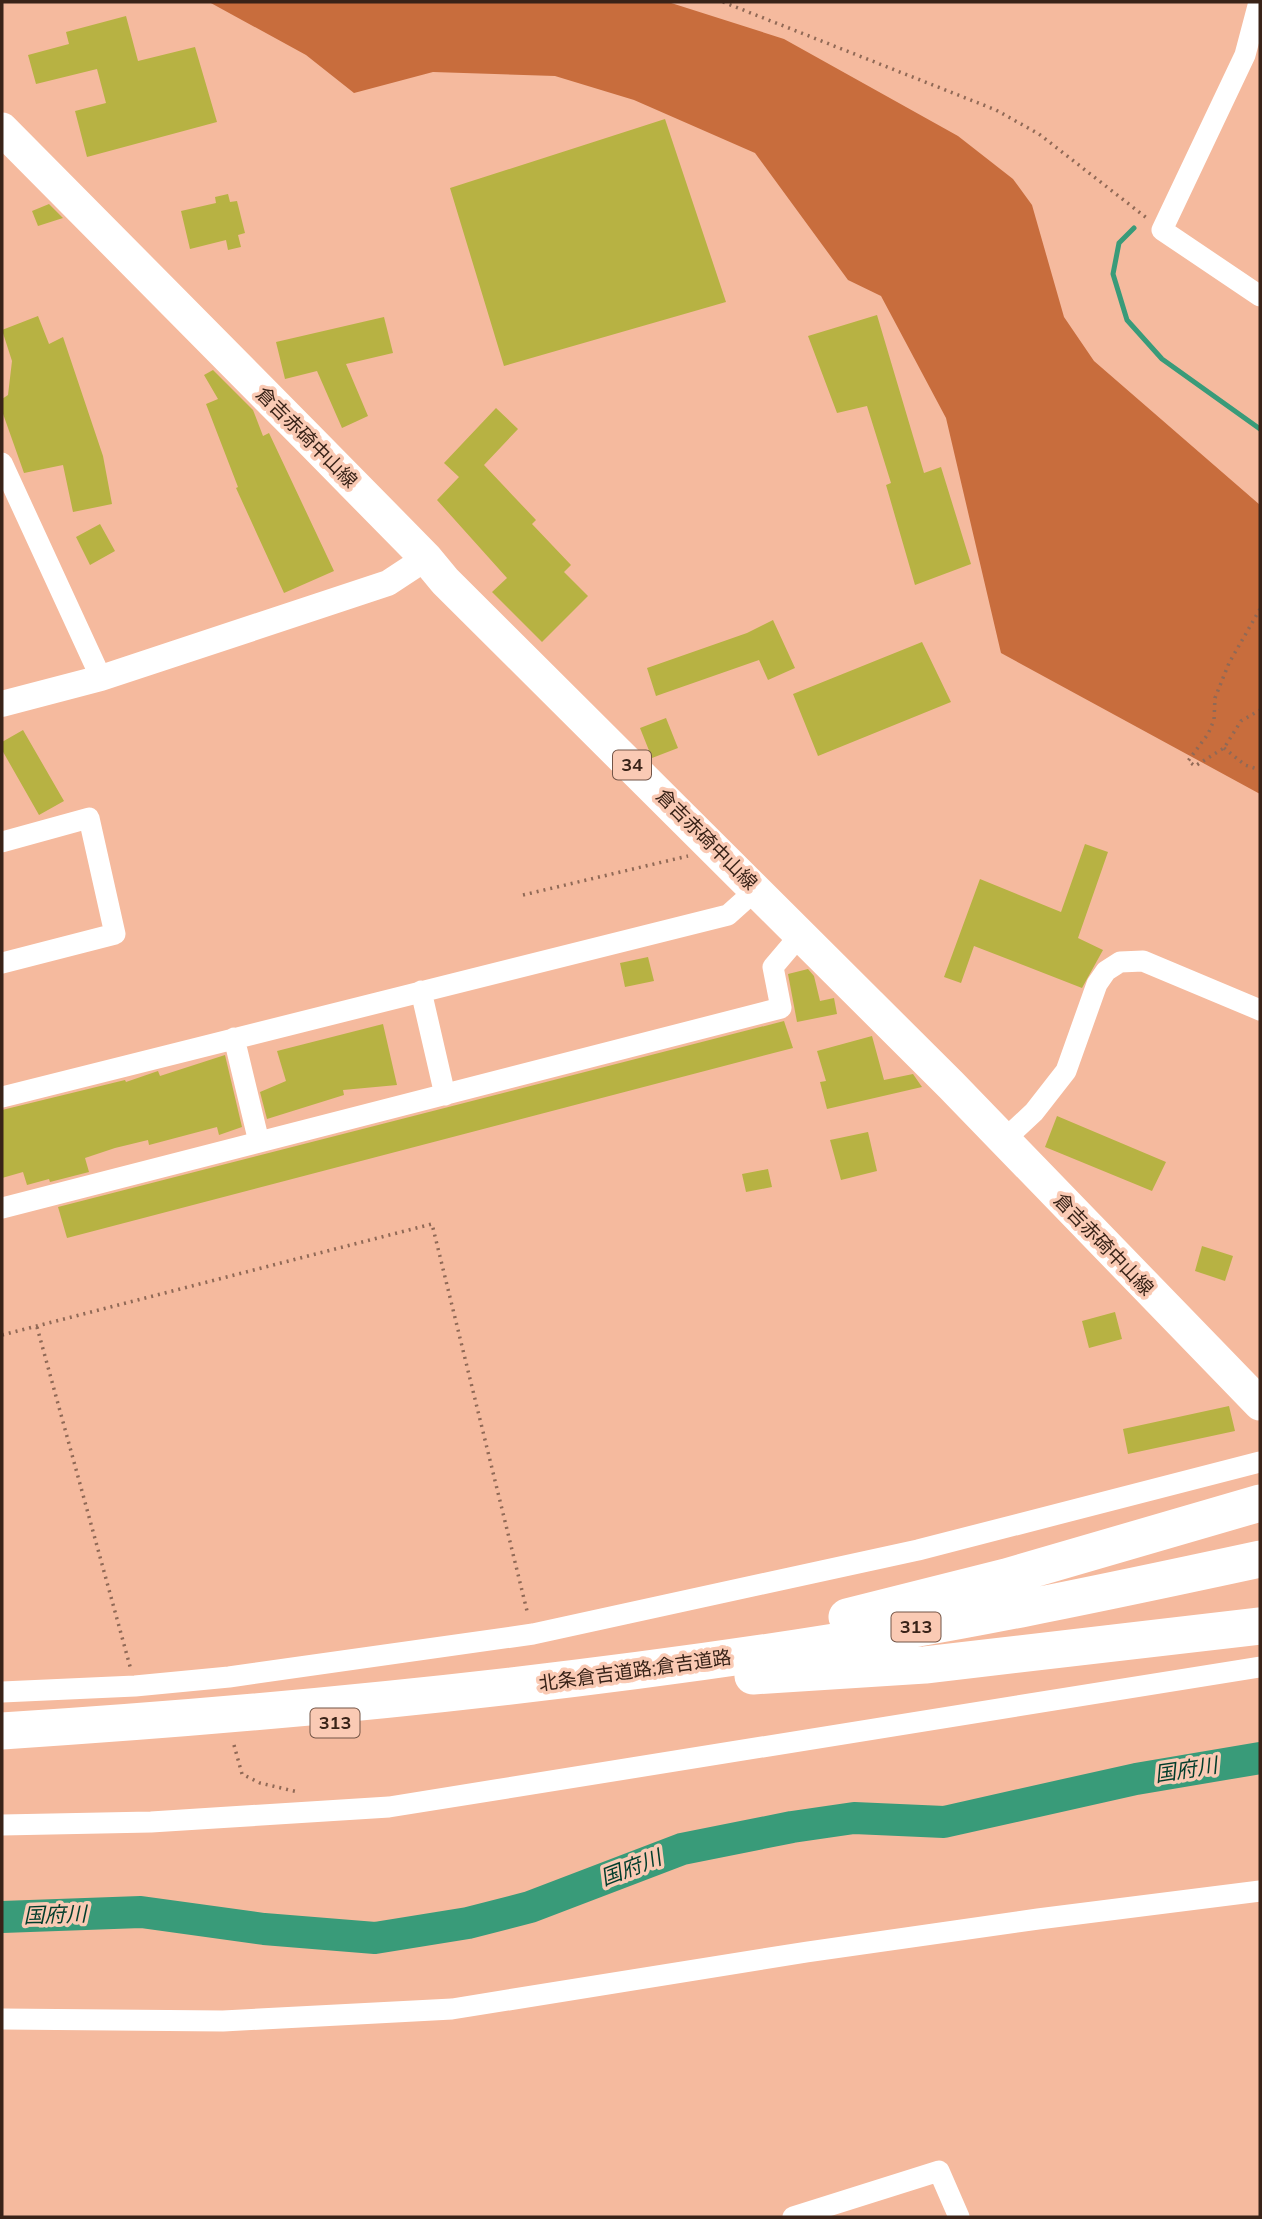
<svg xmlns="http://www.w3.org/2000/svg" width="1262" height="2219" viewBox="0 0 1262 2219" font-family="Mulish,'Noto Sans JP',sans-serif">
<rect width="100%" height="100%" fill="#f5ba9e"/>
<path fill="#c86d3d" d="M 209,2 L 668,2 L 784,39 L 958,136 L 1013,179 L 1032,205 L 1064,317 L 1094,361 L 1260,505 L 1260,794 L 1001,653 L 946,418 L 881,296 L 848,280 L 755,153 L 634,100 L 555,76 L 433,72 L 354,93 L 306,55 Z"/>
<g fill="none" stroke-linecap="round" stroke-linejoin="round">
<path stroke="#399b79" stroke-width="5" d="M 1134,228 L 1119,243 L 1113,274 L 1127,320 L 1162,359 L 1260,429"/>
<path stroke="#399b79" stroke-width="32" d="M 2,1917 L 141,1912 L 264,1929 L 375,1938 L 468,1923 L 530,1907 L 682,1849 L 792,1827 L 854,1818 L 944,1822 L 1136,1779 L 1260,1758"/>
</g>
<path fill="#b7b243" d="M 126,16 L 138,61 L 195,47 L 217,122 L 87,157 L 75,111 L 106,103 L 97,69 L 36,84 L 28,55 L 69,44 L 66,32 Z
M 665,119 L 726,302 L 504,366 L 450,188 Z
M 228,194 L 230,202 L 237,201 L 245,233 L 238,235 L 241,247 L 228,250 L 226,240 L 190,249 L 181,211 L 216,203 L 215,197 Z
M 49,204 L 63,218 L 38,226 L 32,211 Z
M 877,315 L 924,473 L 941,467 L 971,564 L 915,585 L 886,485 L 891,483 L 867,406 L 837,413 L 808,336 Z
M 38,316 L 49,344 L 63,337 L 103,456 L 112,504 L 73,512 L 63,465 L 24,473 L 2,411 L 2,399 L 8,395 L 12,361 L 2,330 Z
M 384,317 L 393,353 L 346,364 L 368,416 L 342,428 L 317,371 L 285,379 L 276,342 Z
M 213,370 L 253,410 L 263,436 L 269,433 L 334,571 L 284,593 L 236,488 L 238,487 L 206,404 L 218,399 L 204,375 Z
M 496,408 L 518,429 L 484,465 L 536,520 L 532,524 L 571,565 L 564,572 L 588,596 L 542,642 L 492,592 L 507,578 L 437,500 L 459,477 L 444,463 Z
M 100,524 L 115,551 L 90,565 L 76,537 Z
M 773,620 L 795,668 L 768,680 L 759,660 L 656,696 L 647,668 L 747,633 Z
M 922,642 L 951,702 L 818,756 L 793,694 Z
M 666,718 L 678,748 L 652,758 L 640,728 Z
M 23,730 L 64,801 L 39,815 L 2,750 L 2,742 Z
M 1085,844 L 1108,852 L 1078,938 L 1103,950 L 1082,988 L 974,946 L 961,983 L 944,977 L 980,879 L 1061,912 Z
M 648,957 L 654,981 L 625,987 L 620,963 Z
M 808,969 L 814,976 L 820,1001 L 834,998 L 837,1014 L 797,1022 L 788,974 Z
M 784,1021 L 793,1048 L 67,1238 L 58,1207 Z
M 383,1024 L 397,1085 L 343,1090 L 344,1095 L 267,1119 L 260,1092 L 286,1081 L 277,1051 Z
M 872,1036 L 884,1080 L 913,1074 L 922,1087 L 827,1109 L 820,1082 L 826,1081 L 817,1051 Z
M 225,1055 L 242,1127 L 219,1135 L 217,1127 L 149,1145 L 148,1140 L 115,1148 L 85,1158 L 89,1172 L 50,1182 L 49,1179 L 27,1185 L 23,1172 L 2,1178 L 2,1110 L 125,1080 L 126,1082 L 158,1071 L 160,1076 Z
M 1057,1116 L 1166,1162 L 1152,1191 L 1045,1147 Z
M 868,1132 L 877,1171 L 841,1180 L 830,1140 Z
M 768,1169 L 772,1187 L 746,1192 L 742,1174 Z
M 1202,1246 L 1233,1256 L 1225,1281 L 1195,1271 Z
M 1115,1312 L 1122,1339 L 1089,1348 L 1082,1321 Z
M 1229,1406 L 1235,1431 L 1128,1454 L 1123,1429 Z"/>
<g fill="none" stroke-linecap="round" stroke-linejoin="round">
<path stroke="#906956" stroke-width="3.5" stroke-dasharray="2 5" stroke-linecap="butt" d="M 723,2 L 996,110 L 1039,134 L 1148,219
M 1260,609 L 1229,663 L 1215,698 L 1214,720 L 1208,734 L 1188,761 L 1195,766 L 1224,748 L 1241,721 L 1260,710
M 1224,748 L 1245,765 L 1260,770
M 523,895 L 688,856
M 37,1327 L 131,1670
M 2,1335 L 432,1224 L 528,1615
M 234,1745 L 242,1774 L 260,1783 L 298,1792"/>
<path stroke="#fff" stroke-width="21" d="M 1259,2 L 1245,55 L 1162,230 L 1260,296
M 2,463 L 101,678
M 2,842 L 89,818 L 115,934 L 2,963
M 421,991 L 445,1095
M 234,1038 L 259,1142
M 2,1097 L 728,915 L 757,889
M 1004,1140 L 1034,1112 L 1066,1071 L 1097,984 L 1106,971 L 1120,962 L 1143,961 L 1260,1010
M 2,1208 L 781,1008 L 773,967 L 801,934
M 2,1692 L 135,1686 L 229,1677 L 533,1634 L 918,1550 L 1260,1462
M 2,1825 L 151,1822 L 389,1807 L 1260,1667
M 2,2019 L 223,2021 L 452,2009 L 807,1952 L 1038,1919 L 1260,1891
M 793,2217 L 939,2171 L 959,2217"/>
<path stroke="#fff" stroke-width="26" d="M 2,704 L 101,678 L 388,583 L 426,558"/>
<path stroke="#fff" stroke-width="33" d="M 2,129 L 310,440 L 426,558 L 445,581 L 951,1085 L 1260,1404"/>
<path stroke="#fff" stroke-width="37" d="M 847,1617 L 1006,1577 L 1260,1503
M 753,1676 L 925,1665 L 1260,1626
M 2,1731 C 268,1714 533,1688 796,1648 C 952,1625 1107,1592 1260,1559"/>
</g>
<g text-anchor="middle" stroke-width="7" stroke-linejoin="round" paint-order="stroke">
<g fill="#facab4" stroke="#735547" stroke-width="2">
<rect x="613" y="750.5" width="38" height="29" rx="5"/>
<rect x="891.5" y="1612.5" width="49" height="29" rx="5"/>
<rect x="310.5" y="1708.5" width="49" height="29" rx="5"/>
</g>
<g font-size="18" font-weight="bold" fill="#392318">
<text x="632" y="771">34</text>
<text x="916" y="1633">313</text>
<text x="335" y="1729">313</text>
</g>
<g font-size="19" fill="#392318" stroke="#facab4">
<text transform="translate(307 437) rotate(45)" y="7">倉吉赤碕中山線</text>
<text transform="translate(707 839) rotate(45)" y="7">倉吉赤碕中山線</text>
<text transform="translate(1104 1244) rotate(46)" y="7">倉吉赤碕中山線</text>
<text transform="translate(635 1670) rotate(-8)" y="7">北条倉吉道路;倉吉道路</text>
</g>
<g font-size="21" font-style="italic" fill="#013c2b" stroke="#facab4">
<text transform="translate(1186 1770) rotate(-9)" y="7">国府川</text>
<text transform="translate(631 1868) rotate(-21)" y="7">国府川</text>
<text transform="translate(55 1915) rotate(-2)" y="7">国府川</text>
</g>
</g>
<rect width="1262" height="2219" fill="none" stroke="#392318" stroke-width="7"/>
</svg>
